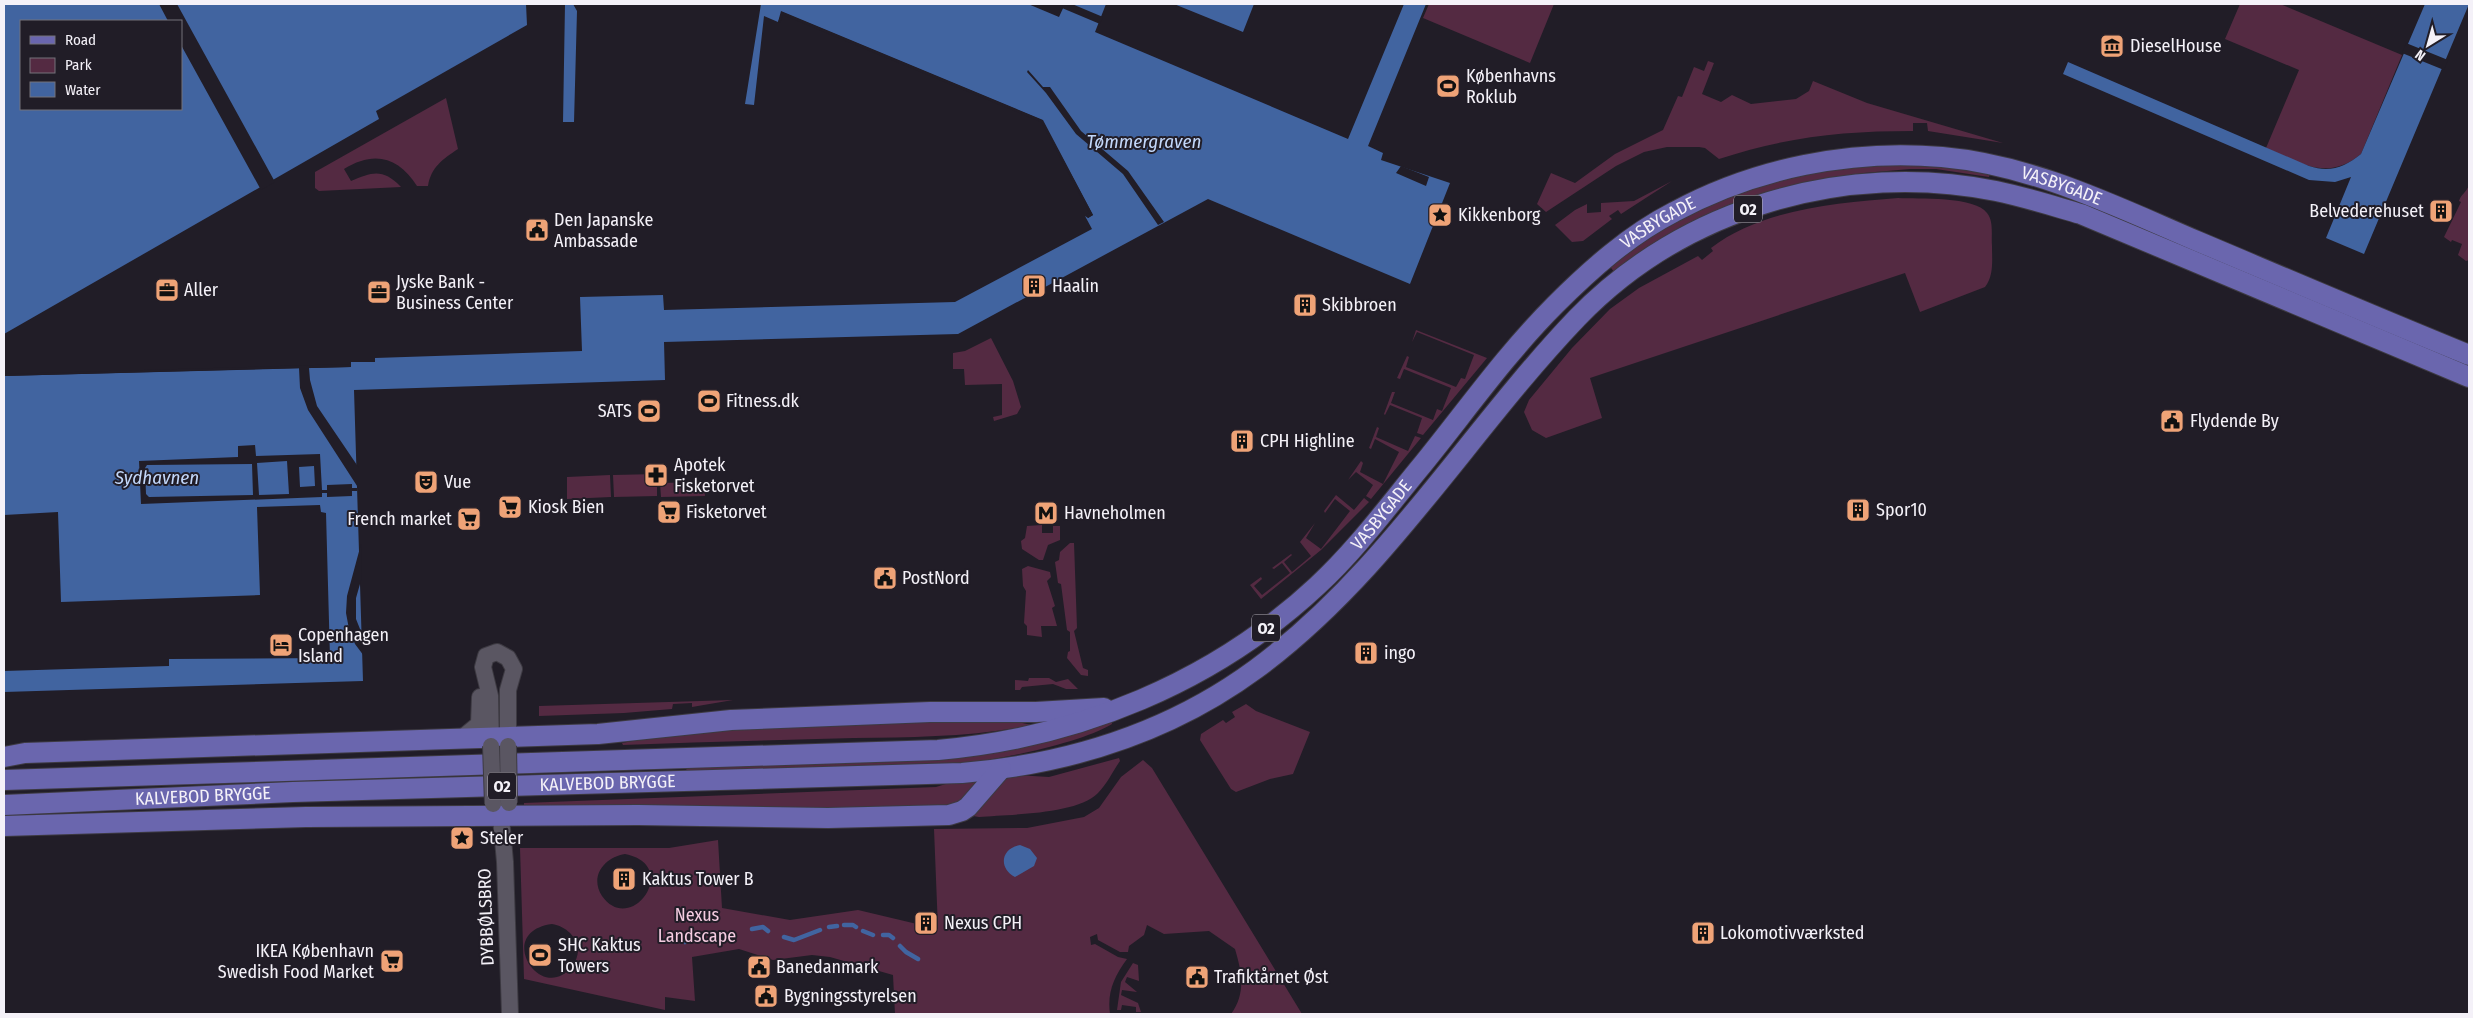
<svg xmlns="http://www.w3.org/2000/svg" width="2473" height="1018" viewBox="0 0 2473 1018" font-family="'Fira Sans Condensed',sans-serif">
<rect width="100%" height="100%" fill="#211d27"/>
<path fill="#542a42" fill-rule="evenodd" d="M 1429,4 L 1554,4 L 1530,63 L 1423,18 Z
M 2240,4 L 2280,4 L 2402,55 L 2361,154 C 2327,182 2301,163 2266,148 L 2299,70 L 2225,39 Z
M 1708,61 L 1714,63 L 1702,94 L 1721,102 L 1732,95 L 1751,104 L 1796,99 L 1809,91 L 1813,81 L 1867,103 L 2003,143 L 1928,131 L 1927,123 L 1913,123 L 1913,131 C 1842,131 1786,137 1719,159 L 1705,148 L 1699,147 L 1667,147 L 1644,152 L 1616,166 L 1546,212 L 1537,204 L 1551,173 L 1575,183 L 1615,154 L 1663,130 L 1678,96 L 1682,97 L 1694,67 L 1704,71 Z
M 446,98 L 458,149 C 443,159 431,167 428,186 L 417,186 C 399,157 374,150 344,169 L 351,181 C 372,172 383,168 401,187 L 319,191 L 315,188 L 315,172 Z
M 1918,164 L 1990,173 L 1989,177 L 1936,169 L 1910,169 L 1864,173 L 1812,182 L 1614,272 L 1609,265 L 1621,255 L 1697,209 L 1786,176 L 1862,165 Z
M 1672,181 L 1621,214 L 1618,210 L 1609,216 L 1612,219 L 1583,241 L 1572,242 L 1555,225 L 1575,210 L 1587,204 L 1587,213 L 1601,212 L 1601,203 L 1634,201 Z
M 2469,185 L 2469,260 L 2466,261 L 2458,255 L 2462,244 L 2452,240 L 2451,242 L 2444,237 L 2461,202 L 2459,201 C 2461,194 2466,193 2469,185 Z
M 1898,198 C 1918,199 1975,196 1987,213 C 1994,221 1991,236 1992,246 C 1992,260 1994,276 1985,287 L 1920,312 L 1905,273 L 1590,378 L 1602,418 L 1546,438 L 1532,430 L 1524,412 L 1529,400 L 1572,348 L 1610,309 L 1639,288 L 1698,256 L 1702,260 L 1713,251 L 1711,248 C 1762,209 1836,203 1898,198 Z
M 1416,330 L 1487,358 L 1423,435 L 1417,433 L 1422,418 L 1390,405 L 1385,415 L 1384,414 L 1392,392 L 1395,392 L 1391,403 L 1433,420 L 1437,409 L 1442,411 L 1451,388 L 1404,369 L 1400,379 L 1397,378 L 1407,356 L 1409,357 L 1406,367 L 1456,387 L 1461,378 L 1465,379 L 1474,355 L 1417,332 L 1412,342 Z
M 991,338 L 1013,381 L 1021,407 L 1017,414 L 994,421 L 993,417 L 1002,415 L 1002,384 L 965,385 L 964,369 L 953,369 L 953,353 L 965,351 Z
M 1377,427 L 1379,428 L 1376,437 L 1408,451 L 1415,436 L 1421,438 L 1371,499 L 1366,496 L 1373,485 L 1356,472 L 1348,480 L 1361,461 L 1363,463 L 1360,472 L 1383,484 L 1399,452 L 1375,439 L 1371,449 L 1369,448 Z
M 657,474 L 657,496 L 614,497 L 613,475 Z
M 610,475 L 611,497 L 567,499 L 567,477 Z
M 704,482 L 705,496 L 661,497 L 660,483 Z
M 1336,495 L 1354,510 L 1364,498 L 1369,502 L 1321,550 L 1261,599 L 1250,585 L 1261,577 L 1262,579 L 1254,586 L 1262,595 L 1290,573 L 1282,563 L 1274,569 L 1272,568 L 1291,554 L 1292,555 L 1284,562 L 1292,572 L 1311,556 L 1300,542 L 1315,523 L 1306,538 L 1321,549 L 1350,511 L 1335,499 L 1325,513 L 1324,511 Z
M 1042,525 L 1042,533 L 1053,533 L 1053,526 L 1060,526 L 1060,540 L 1048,545 L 1043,560 L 1039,560 L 1022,549 L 1021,541 L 1025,538 L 1027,526 Z
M 1070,543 L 1074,543 L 1077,628 L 1074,631 L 1083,668 L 1088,670 L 1088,676 L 1081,675 L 1067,658 L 1068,652 L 1070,651 L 1070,632 L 1067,630 L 1061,584 L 1058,583 L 1055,562 L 1059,560 L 1060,552 Z
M 1028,566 L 1050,572 L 1051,577 L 1047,581 L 1055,606 L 1052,608 L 1057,626 L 1041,626 L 1042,637 L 1027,635 L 1027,626 L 1024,623 L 1026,591 L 1023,586 L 1022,569 Z
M 1029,678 L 1049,678 L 1056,682 L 1068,679 L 1078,689 L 1066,689 L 1053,684 L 1022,687 L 1020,690 L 1015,690 L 1015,680 L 1028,681 Z
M 733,700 L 692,707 L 692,703 L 673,704 L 672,709 L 624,713 L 539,716 L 539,706 Z
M 1246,704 L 1256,711 L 1310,732 L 1293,774 L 1270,779 L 1236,792 L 1231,789 L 1200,740 L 1201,734 L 1223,720 L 1226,723 L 1235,717 L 1232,712 Z
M 1007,720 L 1032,725 C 973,737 913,737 854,738 C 777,740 700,742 623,745 L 622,743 L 669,734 L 735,726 Z
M 1112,721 L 1112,724 C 1081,743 1002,759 965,763 L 687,772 L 686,768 L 981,755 L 1050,741 Z
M 1119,758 L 1120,761 C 1113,771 1107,784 1098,793 C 1076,815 1010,814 979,817 L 967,815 L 1006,778 L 1016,775 L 1049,777 Z
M 1143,760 L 1152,768 L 1302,1014 L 1231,1014 C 1246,993 1242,973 1235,949 L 1209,931 L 1164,934 L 1147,925 L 1144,935 L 1129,946 L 1128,952 L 1120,952 L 1098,940 L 1097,934 L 1090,937 L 1091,945 L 1095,944 L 1118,957 L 1127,959 C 1114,977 1107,992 1110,1014 L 895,1014 L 893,975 L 830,957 L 812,955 L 773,960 L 739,949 L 692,957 L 695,1001 L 665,997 L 665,1010 L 524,979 L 520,848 L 669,848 L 718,840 L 722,908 L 790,920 L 858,910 L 938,929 L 934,829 L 1027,828 L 1084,817 L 1099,808 L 1121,777 ZM 625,854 C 682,865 631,937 602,896 C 589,876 605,857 625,854 ZM 552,924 C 571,927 587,947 572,966 C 542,1006 493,932 552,924 Z
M 977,781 L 962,801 L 953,806 L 827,811 L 794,807 L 524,809 L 524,803 L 936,787 L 949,783 Z
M 1133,963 L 1138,965 L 1139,981 L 1127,977 L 1125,982 L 1137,992 L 1122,990 L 1121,995 L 1138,1003 L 1141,1012 L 1136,1012 L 1136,1007 L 1122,1005 L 1121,1010 L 1117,1010 L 1121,982 Z"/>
<path fill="#4164a0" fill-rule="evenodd" d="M 4,4 L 526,4 L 527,25 L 376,111 L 379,119 L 4,334 ZM 21,21 L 181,21 L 181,109 L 21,109 Z
M 565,4 L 573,4 L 577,11 L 574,122 L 563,122 Z
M 761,4 L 1028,4 L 1059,17 L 1065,4 L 1106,4 L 1095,32 L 1348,139 L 1404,4 L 1426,4 L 1368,146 L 1383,153 L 1381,160 L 1450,183 L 1410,284 L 1208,199 L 958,334 L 664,342 L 665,380 L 354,390 L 363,681 L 4,692 L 4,671 L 169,666 L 169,659 L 330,658 L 326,513 L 321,512 L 320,505 L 257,507 L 260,595 L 61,602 L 58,512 L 4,515 L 4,376 L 351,367 L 351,362 L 375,362 L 375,358 L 582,351 L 580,297 L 663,295 L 664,310 L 955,302 L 1092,229 L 1085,216 L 1088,218 L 1093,215 L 1042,120 L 782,12 L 778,22 L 764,16 L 754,105 L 745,104 Z
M 1174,4 L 1254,4 L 1243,32 Z
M 2425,4 L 2469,4 L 2364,254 L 2326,238 L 2351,177 L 2335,182 L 2309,180 L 2063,74 L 2068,62 L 2309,166 C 2330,173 2345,167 2361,154 Z
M 1020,845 L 1030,849 L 1037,858 L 1034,866 L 1015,877 C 998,868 1001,848 1020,845 Z"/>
<path fill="#211d27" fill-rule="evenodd" d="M 159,4 L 177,4 L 275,182 L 261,190 L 181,45 L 181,21 L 168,21 Z
M 1063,4 L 1072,4 L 1103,17 L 1100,24 L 1062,8 Z
M 781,11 L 1043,120 L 1093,215 L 1088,218 L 1087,215 L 1086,213 L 1090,214 L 1041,122 L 783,15 L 780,23 L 778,22 Z
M 2406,43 L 2448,60 L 2444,70 L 2402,53 Z
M 1028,70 L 1043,87 L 1050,87 L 1081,131 L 1128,171 L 1164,222 L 1158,225 L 1123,174 L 1076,134 L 1046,93 L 1027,72 Z
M 1401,166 L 1429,177 L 1426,186 L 1396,173 Z
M 351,360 L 351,367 L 309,368 L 310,380 L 317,406 L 359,468 L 359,489 L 308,410 L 300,388 L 299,368 L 4,376 L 4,374 L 349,364 Z
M 255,445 L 256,456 L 320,454 L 322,490 L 327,490 L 327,485 L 352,484 L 352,488 L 357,488 L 357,491 L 352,491 L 352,496 L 327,497 L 327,493 L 322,493 L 322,497 L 141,504 L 139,461 L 238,457 L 238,446 ZM 287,461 L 289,494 L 259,495 L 257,463 ZM 252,464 L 253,495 L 149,497 L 146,494 L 145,468 L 147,465 ZM 314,466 L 315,486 L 300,487 L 299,467 Z
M 361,544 L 362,577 L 356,598 L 356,619 L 364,639 L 364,656 L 355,644 L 349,629 L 346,613 L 347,596 Z"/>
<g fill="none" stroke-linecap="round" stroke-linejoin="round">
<path stroke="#4164a0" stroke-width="4.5" d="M 844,925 L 853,925 L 856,927
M 829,927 L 837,926
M 752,929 L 763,927 L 768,931
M 863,931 L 873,935
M 716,935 L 725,938 L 733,936
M 883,935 L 889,935 L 893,938
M 784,937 L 794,940 L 820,930
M 685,942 L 692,937 L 700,937
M 900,946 L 906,952 L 918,959"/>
<g stroke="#3d3a42" stroke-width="18">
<path id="tertiary" d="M 462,738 L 479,724 L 480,697
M 491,746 L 490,696 L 483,667 L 486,656 L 497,652 L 508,658 L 514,669 L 508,690 L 508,746
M 494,806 L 501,818 L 505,862 L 510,1014"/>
</g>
<g stroke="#3d3a42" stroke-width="22">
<g id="primary">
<path d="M 4,757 L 25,753 L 598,734 L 731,720 L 930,712 L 1036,712 L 1104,708"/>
<path id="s1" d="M 4,780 L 938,750 C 1078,738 1214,682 1317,586 C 1357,549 1389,505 1423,464 C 1466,411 1506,354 1555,305 C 1590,270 1629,235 1674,212 C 1755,168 1851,149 1942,157 C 2033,165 2115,206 2197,241 C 2287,279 2378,318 2469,355"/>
<path id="s2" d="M 4,805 L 293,792 L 962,773 C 1069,764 1169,733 1256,669 C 1386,573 1467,433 1577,318 C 1684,207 1846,161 1996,191 C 2025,197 2053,206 2081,214 L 2469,377"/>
<path d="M 4,826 L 306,817 L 638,815 L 828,818 L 949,815 L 962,811 L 968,807 L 1001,769"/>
</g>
</g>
<use href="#tertiary" stroke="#5a5662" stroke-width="16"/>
<use href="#primary" stroke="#6a66ae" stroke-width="20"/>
<g stroke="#3d3a42" stroke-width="18" stroke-linecap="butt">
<path id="tertiary-bridge" d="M 491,746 L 493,804
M 508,746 L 509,803"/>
</g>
<use href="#tertiary-bridge" stroke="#5a5662" stroke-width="16"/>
</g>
<defs>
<g id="museum-square" transform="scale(1.25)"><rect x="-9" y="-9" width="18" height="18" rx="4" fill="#efa377" stroke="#211d27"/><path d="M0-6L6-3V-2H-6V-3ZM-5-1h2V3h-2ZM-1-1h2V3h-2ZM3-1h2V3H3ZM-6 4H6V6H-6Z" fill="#111"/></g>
<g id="stadium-square" transform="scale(1.25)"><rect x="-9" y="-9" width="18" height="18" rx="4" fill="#efa377" stroke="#211d27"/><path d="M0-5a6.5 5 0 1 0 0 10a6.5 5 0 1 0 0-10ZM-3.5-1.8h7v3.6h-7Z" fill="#111"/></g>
<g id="building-square" transform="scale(1.25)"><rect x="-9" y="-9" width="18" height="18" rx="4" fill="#efa377" stroke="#211d27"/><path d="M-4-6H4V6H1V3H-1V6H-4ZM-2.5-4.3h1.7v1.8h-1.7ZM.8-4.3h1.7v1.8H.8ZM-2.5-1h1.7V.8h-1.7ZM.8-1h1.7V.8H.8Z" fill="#111"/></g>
<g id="sight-square" transform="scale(1.25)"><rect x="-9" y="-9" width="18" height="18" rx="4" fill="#efa377" stroke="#211d27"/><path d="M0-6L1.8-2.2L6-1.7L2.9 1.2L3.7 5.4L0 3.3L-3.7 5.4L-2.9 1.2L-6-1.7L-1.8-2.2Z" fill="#111"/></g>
<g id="civic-square" transform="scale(1.25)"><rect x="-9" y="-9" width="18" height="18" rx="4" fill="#efa377" stroke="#211d27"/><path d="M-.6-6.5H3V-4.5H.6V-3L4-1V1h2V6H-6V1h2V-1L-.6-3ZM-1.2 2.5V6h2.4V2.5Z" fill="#111"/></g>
<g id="office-square" transform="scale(1.25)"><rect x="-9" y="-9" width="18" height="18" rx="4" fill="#efa377" stroke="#211d27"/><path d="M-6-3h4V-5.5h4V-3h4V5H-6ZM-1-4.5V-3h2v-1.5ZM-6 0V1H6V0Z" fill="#111"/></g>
<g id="pharmacy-square" transform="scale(1.25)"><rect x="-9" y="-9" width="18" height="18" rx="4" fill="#efa377" stroke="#211d27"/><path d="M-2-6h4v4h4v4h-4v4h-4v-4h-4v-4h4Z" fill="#111"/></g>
<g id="theatre-square" transform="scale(1.25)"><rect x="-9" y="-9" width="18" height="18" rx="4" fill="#efa377" stroke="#211d27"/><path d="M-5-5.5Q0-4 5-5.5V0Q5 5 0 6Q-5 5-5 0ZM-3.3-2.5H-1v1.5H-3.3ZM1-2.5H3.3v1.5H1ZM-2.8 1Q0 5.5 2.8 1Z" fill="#111"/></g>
<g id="supermarket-square" transform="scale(1.25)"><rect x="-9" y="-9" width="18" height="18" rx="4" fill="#efa377" stroke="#211d27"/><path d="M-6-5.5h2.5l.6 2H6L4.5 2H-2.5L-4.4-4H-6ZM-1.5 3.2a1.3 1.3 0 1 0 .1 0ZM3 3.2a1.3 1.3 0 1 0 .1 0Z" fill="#111"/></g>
<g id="metro-square" transform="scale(1.25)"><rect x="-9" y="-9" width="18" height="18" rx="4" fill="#efa377" stroke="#211d27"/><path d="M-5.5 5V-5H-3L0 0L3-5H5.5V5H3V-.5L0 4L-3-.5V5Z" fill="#111"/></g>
<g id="hotel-square" transform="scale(1.25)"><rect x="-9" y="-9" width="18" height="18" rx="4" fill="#efa377" stroke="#211d27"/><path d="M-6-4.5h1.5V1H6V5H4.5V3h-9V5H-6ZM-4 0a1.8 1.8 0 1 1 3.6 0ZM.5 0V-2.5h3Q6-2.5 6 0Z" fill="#111"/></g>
</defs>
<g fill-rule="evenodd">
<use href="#museum-square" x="2112" y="46"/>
<use href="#stadium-square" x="1448" y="86"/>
<use href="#building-square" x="2441" y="211"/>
<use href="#sight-square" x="1440" y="215"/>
<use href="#civic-square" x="537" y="230"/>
<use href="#building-square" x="1034" y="286"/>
<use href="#office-square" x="167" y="290"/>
<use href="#office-square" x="379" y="292"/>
<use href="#building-square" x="1305" y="305"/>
<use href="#stadium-square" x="709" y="401"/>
<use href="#stadium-square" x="649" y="411"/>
<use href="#civic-square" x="2172" y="421"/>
<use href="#building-square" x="1242" y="441"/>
<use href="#pharmacy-square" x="656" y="475"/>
<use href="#theatre-square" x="426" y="482"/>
<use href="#supermarket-square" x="510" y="507"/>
<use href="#building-square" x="1858" y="510"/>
<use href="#supermarket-square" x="669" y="512"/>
<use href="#metro-square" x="1046" y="513"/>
<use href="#supermarket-square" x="469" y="519"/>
<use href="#civic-square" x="885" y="578"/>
<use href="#hotel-square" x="281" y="645"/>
<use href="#building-square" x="1366" y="653"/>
<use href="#sight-square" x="462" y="838"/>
<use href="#building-square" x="624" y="879"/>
<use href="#building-square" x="926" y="923"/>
<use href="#building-square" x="1703" y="933"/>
<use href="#stadium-square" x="540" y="955"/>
<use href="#supermarket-square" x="392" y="961"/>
<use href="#civic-square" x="759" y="967"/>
<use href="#civic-square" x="1197" y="977"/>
<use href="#civic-square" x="766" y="996"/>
</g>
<g text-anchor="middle" stroke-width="4" stroke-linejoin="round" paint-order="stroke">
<g fill="#211d27" stroke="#b5b1b9" stroke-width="1">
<rect x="1734" y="195.5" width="28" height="27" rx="4"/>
<rect x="1252" y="614.5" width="28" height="27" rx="4"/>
<rect x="488" y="772.5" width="28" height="27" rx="4"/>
</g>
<g font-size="16" font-weight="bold" fill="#f4f1f8">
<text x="1748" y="215">O2</text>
<text x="1266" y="634">O2</text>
<text x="502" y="792">O2</text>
</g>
<g font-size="18" fill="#f4f1f8" stroke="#211d27" text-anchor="start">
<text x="2130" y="52">DieselHouse</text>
<text x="1466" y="82">Københavns<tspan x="1466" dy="21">Roklub</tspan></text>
<text x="2424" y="217" text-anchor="end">Belvederehuset</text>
<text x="1458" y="221">Kikkenborg</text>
<text x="554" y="226">Den Japanske<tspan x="554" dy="21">Ambassade</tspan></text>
<text x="396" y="288">Jyske Bank -<tspan x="396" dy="21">Business Center</tspan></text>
<text x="1052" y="292">Haalin</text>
<text x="184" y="296">Aller</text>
<text x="1322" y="311">Skibbroen</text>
<text x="726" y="407">Fitness.dk</text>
<text x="632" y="417" text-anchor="end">SATS</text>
<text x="2190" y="427">Flydende By</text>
<text x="1260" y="447">CPH Highline</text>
<text x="674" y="471">Apotek<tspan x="674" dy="21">Fisketorvet</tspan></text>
<text x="444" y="488">Vue</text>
<text x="528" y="513">Kiosk Bien</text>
<text x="1876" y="516">Spor10</text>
<text x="686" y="518">Fisketorvet</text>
<text x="1064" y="519">Havneholmen</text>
<text x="452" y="525" text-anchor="end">French market</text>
<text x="902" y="584">PostNord</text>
<text x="298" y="641">Copenhagen<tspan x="298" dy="21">Island</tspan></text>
<text x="1384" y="659">ingo</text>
<text x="480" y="844">Steler</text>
<text x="642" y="885">Kaktus Tower B</text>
<text x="944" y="929">Nexus CPH</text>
<text x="1720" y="939">Lokomotivværksted</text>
<text x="558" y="951">SHC Kaktus<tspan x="558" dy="21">Towers</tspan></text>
<text x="374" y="957" text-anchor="end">IKEA København<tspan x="374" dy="21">Swedish Food Market</tspan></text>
<text x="776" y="973">Banedanmark</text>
<text x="1214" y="983">Trafiktårnet Øst</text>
<text x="784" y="1002">Bygningsstyrelsen</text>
</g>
<g font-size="18" fill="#f4f1f8" stroke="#211d27">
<text dy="6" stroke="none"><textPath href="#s1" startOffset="2276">VASBYGADE</textPath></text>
<text dy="6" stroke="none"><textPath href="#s1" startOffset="1856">VASBYGADE</textPath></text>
<text dy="6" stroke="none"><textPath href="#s1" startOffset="1451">VASBYGADE</textPath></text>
<text dy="6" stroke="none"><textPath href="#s2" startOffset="604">KALVEBOD BRYGGE</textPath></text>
<text dy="6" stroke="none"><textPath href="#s2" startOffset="199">KALVEBOD BRYGGE</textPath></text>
<text transform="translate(486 917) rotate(-92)" y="6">DYBBØLSBRO</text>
</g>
<g font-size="18" fill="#f5cce1" stroke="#211d27">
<text x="697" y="921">Nexus<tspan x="697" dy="21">Landscape</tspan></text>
</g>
<g font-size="19" font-style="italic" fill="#c2d7fa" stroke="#211d27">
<text x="1144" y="148">Tømmergraven</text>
<text x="157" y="484">Sydhavnen</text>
</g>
</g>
<rect width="2473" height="1018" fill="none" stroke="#f4f1f8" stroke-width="10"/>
<rect x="20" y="20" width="162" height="90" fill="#211d27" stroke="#75727b"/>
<rect x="30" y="36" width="25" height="8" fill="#6a66ae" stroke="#75727b"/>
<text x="65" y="45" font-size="15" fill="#f4f1f8">Road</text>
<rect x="30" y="58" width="25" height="15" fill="#542a42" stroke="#75727b"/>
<text x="65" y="70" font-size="15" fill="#f4f1f8">Park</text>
<rect x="30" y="82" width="25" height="15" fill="#4164a0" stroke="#75727b"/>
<text x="65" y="95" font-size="15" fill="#f4f1f8">Water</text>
<g transform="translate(2428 45) rotate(217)" stroke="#211d27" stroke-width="4" paint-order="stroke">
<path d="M0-4L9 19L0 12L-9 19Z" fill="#f4f1f8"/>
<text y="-8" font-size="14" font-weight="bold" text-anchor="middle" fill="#f4f1f8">N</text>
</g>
</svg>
